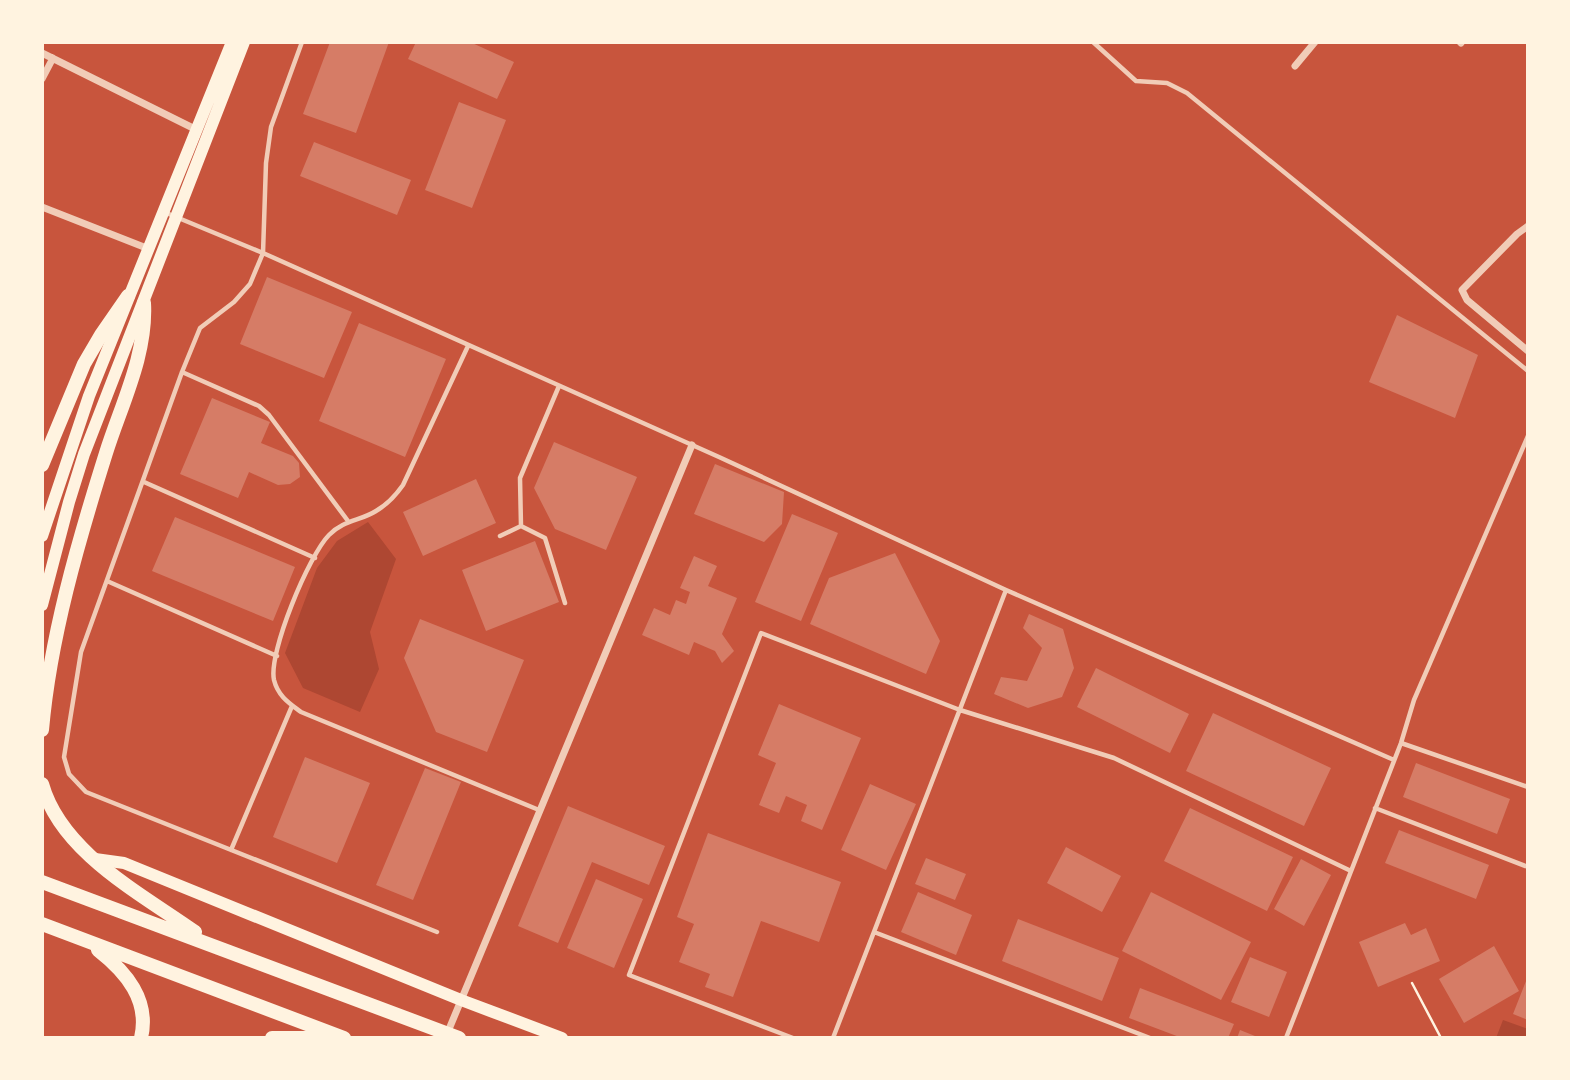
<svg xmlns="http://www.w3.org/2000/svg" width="1570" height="1080" viewBox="0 0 1570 1080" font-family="'Nunito Sans',sans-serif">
<rect width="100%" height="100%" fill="#c8553d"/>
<path fill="#ae4732" d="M 368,522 L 396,559 L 370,632 L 379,669 L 360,712 L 303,688 L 285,653 L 317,568 L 337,541 Z
M 1503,1020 L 1528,1029 L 1528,1038 L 1496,1038 Z"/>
<path fill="#d67c66" d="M 330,42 L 389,42 L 356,133 L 303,114 Z
M 416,42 L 470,42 L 514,62 L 497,99 L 408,59 Z
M 459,102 L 506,120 L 472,208 L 425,190 Z
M 314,142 L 411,180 L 397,215 L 300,176 Z
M 267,277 L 352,312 L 324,378 L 240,344 Z
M 1397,315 L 1478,355 L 1455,418 L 1369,382 Z
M 359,323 L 446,359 L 405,457 L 319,421 Z
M 212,398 L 270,422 L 261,443 L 293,456 L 299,463 L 300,477 L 290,484 L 278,485 L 249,472 L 238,498 L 180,474 Z
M 554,442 L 637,477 L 606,550 L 555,529 L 534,488 Z
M 715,464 L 784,492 L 782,524 L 764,542 L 694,514 Z
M 476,479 L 496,523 L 423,556 L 403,512 Z
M 792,514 L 838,533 L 801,621 L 755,602 Z
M 175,517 L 295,567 L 273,621 L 152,571 Z
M 535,541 L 559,602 L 486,631 L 462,570 Z
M 895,553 L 940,641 L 926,674 L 810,624 L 829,578 Z
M 694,556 L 717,566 L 708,586 L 737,598 L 722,634 L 734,651 L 722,663 L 715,651 L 694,642 L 689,655 L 642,635 L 654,608 L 670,615 L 676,600 L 686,604 L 690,592 L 680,588 Z
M 1029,614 L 1063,629 L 1074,668 L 1062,697 L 1028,708 L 994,694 L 1001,677 L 1027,681 L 1042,648 L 1023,628 Z
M 420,619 L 524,660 L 487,752 L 436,732 L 404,658 Z
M 1096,668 L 1189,714 L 1170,753 L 1077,707 Z
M 779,704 L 861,738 L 822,830 L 801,821 L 807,805 L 786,796 L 779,813 L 759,805 L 776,763 L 758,755 Z
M 1213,713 L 1331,768 L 1304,826 L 1186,771 Z
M 305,757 L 370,783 L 337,863 L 273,837 Z
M 1416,763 L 1510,799 L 1497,834 L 1403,797 Z
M 425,768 L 461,782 L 413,900 L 376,885 Z
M 870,784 L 916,804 L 886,870 L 841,850 Z
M 568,806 L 665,846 L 649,885 L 592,862 L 558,943 L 518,926 Z
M 1190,808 L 1293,857 L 1267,911 L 1164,861 Z
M 1399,830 L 1489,865 L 1476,899 L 1385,863 Z
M 708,833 L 841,882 L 819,942 L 761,921 L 733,997 L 705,987 L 710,974 L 679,962 L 694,924 L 677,917 Z
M 1066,847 L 1121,876 L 1102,912 L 1047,883 Z
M 926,858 L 966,874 L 955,900 L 915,884 Z
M 1301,859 L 1331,875 L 1304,926 L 1274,909 Z
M 596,879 L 643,899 L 614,968 L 567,948 Z
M 918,892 L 972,915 L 956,955 L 901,932 Z
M 1151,892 L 1251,942 L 1221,1000 L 1122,951 Z
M 1018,919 L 1119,958 L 1102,1001 L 1002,961 Z
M 1405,923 L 1411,935 L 1426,928 L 1440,961 L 1378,987 L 1359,942 Z
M 1494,946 L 1519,991 L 1464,1023 L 1439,979 Z
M 1250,957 L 1287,972 L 1269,1017 L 1231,1002 Z
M 1528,976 L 1528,1020 L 1513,1014 Z
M 1140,988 L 1234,1024 L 1228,1038 L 1182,1038 L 1129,1018 Z
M 1240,1030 L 1260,1038 L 1237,1038 Z"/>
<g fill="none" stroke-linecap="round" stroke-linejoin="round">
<path stroke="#fff3e0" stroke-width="2.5" d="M 1412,983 L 1441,1038"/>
<path stroke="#f1ccb7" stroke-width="4.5" d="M 302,42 L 271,127 L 266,163 L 263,253 L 250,284 L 234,302 L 200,328 L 182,372 L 81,652 L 64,757 L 69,774 L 86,792 L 437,932
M 1093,42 L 1136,81 L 1167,83 L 1187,93 L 1528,371
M 164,212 L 263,253 L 719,457 L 1006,590 L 1394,760
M 468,346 L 403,485 C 396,495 388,504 376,511 C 360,521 344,520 329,535 C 309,555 268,653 274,680 C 278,696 289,703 301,712 L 539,810
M 182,372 L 259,406 L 269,415 L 348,521
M 144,482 L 315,558
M 521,526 L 520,478 L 559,386
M 500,536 L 521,526 L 545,538 L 565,603
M 107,581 L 277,656
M 1401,743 L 1528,787
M 1375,808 L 1528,867
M 231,850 L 292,706
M 874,932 L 1150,1038
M 793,1038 L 629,975 L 761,633 L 960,710 L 1114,758 L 1351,871
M 833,1038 L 1006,590
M 1286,1038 L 1401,743 L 1414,700 L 1528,436"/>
<path stroke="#f1ccb7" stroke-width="7" d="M 1460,42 L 1461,43
M 42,53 L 197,130
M 1295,66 L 1315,42
M 42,79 L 53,58
M 42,207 L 149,249
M 1528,226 L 1517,234 L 1462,290 L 1467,300 L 1528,351
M 447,1034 L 692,445"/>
<path stroke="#fff3e0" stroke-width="12" d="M 42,536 L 89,396 L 232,42
M 42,605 L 69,502 L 84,454 L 244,42
M 95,859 L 124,863 L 461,1000 L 562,1038"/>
<path stroke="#fff3e0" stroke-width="14" d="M 42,465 L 84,364 L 101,335 L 128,296
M 42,730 C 50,638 78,542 106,453 C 121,405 147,355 144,303
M 42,784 C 61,852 140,893 195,932
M 42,882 L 459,1038
M 42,924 L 344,1038
M 98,950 C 126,972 150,1000 141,1038
M 272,1038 L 330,1038"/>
</g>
<rect width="1570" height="1080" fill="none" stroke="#fff3e0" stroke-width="88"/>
</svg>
